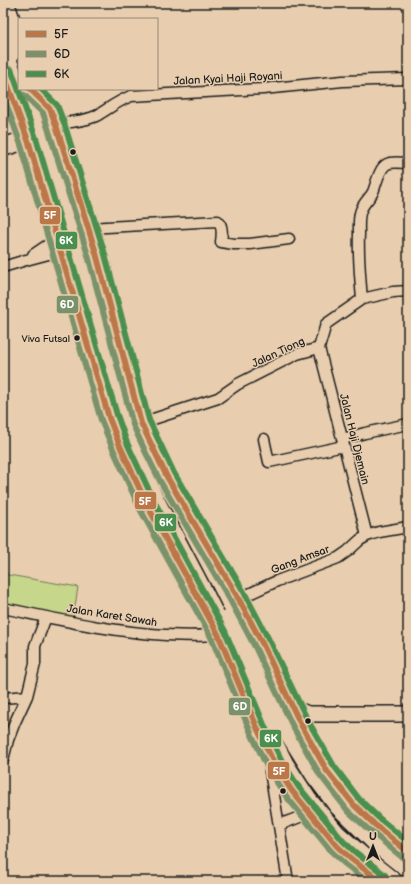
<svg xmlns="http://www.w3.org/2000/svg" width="411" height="884" viewBox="0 0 411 884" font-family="'Balsamiq Sans',sans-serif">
<rect width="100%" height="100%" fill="#e8ceaf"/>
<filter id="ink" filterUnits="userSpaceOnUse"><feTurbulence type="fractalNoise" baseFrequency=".025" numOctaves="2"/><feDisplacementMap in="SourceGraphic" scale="8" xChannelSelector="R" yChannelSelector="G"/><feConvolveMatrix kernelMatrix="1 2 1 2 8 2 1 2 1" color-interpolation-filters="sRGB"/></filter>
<g filter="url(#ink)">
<path fill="#c6d68a" stroke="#717953" d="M 3,574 L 78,587 L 73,619 L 3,604 Z"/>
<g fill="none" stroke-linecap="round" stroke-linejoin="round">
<g stroke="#1c1c1c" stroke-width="13">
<path id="street" d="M 56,125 C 69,121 83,122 96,116 C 108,109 118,101 131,96 L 263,89 L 343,81 L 408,79
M 3,143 L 27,136
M 3,151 L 29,143
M 88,228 L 218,221 C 223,226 222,235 221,242 L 234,244 L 250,244 L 289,239
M 33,255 L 58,238
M 3,267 L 26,260 L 56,252 L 62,253
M 362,299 C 360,277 358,256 359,234 C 359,226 358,217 361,210 C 364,202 370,198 373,192 C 376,185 379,168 387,164 C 392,161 402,163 408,163
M 141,423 L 218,398 L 238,384 L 297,354 L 319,348
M 264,439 L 269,462 L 344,446
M 342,439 L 365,433 L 408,424
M 367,536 L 319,348 L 326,324 L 362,299 L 393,292 L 408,291
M 238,599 L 277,581 L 338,558 L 348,551 L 360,540 L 367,536 L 379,532 L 408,527
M 3,608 C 57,619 111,632 166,635 C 183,636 200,637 218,634
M 3,698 L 27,696
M 268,759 L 288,881
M 3,760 L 8,740 L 15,722 L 27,696 L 35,664 L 35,646 L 46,617
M 279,825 L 310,813"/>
</g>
<g stroke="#1c1c1c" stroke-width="18">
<path id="secondary" d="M 293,708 L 308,714 L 408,714"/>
</g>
<g stroke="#1c1c1c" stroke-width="19">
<path id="primary" d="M 6,3 L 19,41
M 3,30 L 12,53
M 3,45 L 17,83
M 3,72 L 29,143 L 109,418 L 120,446 L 147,505 L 206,612
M 30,89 L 50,109 L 56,125 L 96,253 L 141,423 L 153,449 L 167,477 L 237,596 L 262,643 L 300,723 L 315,751 L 327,771 L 354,805 L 374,824 L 408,852
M 235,675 L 267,750 L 275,765 L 292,791 L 337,846 L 350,858 L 380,881"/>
</g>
<use href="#street" stroke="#e8ceaf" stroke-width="10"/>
<use href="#secondary" stroke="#e8ceaf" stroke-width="15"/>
<use href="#primary" stroke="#e8ceaf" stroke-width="16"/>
<g stroke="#1c1c1c" stroke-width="19" stroke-linecap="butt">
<path id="primary-bridge" d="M 25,89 L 41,134 L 52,169 L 115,400 L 124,427 L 135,457 L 153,494 L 206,595 L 225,633 L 265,724 L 285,763 L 309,800 L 337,833 L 369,861 L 394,881
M 229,618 L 287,732 L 315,777 L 337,806 L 379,847 L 408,870"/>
</g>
<use href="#primary-bridge" stroke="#e8ceaf" stroke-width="16"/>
<g stroke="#e8ceaf" stroke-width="9">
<path id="bus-1" d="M 3,72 L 29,143 L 109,418 L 120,446 L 147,505 L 218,634 L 258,730 L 275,765 L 292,791 L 337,846 L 350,858 L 380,881
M 30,89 L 50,109 L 56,125 L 96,253 L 141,423 L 167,477 L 237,596 L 262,643 L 300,723 L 327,771 L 354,805 L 374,824 L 408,852"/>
</g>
<g stroke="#e8ceaf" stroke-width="9">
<path id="bus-2" d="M 3,95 L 21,145 L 101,420 L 113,449 L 140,509 L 211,637 L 251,733 L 268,769 L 286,796 L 331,851 L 345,864 L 367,881
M 24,95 L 43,113 L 48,128 L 88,255 L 133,425 L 146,453 L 160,481 L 230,600 L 255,647 L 293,727 L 320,775 L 348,811 L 369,830 L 403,858"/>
</g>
<g stroke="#e8ceaf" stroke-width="9">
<path id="bus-3" d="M 11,69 L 37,141 L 117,415 L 127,443 L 154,501 L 225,631 L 265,727 L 282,761 L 298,786 L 343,841 L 355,852 L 385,875
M 41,89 L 57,105 L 64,123 L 104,251 L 149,420 L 174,473 L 244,592 L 269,640 L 307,719 L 334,766 L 360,800 L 379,818 L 408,842"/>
</g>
<use href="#bus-1" stroke="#bb7747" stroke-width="6"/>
<use href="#bus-2" stroke="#7a926a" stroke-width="6"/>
<use href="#bus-3" stroke="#4a8f4e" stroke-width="6"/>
</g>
</g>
<g fill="#1c1c1c" stroke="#e8ceaf" stroke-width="1.5">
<circle cx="73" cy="152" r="3.5"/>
<circle cx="77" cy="338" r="3.5"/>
<circle cx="308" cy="721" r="3.5"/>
<circle cx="283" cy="791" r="3.5"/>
</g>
<g text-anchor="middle" stroke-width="3" stroke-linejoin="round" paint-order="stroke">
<g font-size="10" fill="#1c1c1c" stroke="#e8ceaf" text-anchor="end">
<text x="70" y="342">Viva Futsal</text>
</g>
<g font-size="11" fill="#1c1c1c" stroke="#e8ceaf">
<text transform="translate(228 78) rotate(-3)" y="4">Jalan Kyai Haji Royani</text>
<text transform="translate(278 352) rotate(-25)" y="4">Jalan Tiong</text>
<text transform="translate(355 439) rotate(76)" y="4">Jalan Haji Djemain</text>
<text transform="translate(300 559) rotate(-21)" y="4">Gang Amsar</text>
<text transform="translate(112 615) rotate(9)" y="4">Jalan Karet Sawah</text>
</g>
</g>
<g stroke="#e8ceaf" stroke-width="1.5">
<rect x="39" y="206" width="22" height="19" rx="4" fill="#bb7747"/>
<rect x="55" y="231" width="23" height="19" rx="4" fill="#4a8f4e"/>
<rect x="56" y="295" width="23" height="19" rx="4" fill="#7a926a"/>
<rect x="134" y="491" width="23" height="19" rx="4" fill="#bb7747"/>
<rect x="154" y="513" width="23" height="19" rx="4" fill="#4a8f4e"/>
<rect x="228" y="697" width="23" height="19" rx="4" fill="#7a926a"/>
<rect x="259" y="729" width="23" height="19" rx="4" fill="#4a8f4e"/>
<rect x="267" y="761" width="23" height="19" rx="4" fill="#bb7747"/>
</g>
<g font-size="11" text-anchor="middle" font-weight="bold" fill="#fff">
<text x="50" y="219">5F</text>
<text x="66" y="244">6K</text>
<text x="67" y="308">6D</text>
<text x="145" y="505">5F</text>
<text x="166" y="526">6K</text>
<text x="240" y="710">6D</text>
<text x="271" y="742">6K</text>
<text x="279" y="775">5F</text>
</g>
<rect width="411" height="884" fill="none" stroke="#e8ceaf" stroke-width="16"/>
<rect x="8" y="8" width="395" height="868" fill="none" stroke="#1c1c1c" stroke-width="1.5" filter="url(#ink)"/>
<rect x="18" y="18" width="140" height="72" fill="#e8ceaf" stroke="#968774"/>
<rect x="26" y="31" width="20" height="6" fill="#bb7747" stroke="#968774"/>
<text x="54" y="38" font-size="12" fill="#1c1c1c">5F</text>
<rect x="26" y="51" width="20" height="6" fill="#7a926a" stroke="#968774"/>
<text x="54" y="58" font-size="12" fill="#1c1c1c">6D</text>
<rect x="26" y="71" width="20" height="6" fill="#4a8f4e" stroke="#968774"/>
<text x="54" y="78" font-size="12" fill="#1c1c1c">6K</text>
<g transform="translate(373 846)" stroke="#e8ceaf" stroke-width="3" paint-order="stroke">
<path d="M0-3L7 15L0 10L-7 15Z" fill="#1c1c1c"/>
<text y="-6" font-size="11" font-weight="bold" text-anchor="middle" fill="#1c1c1c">U</text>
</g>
</svg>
